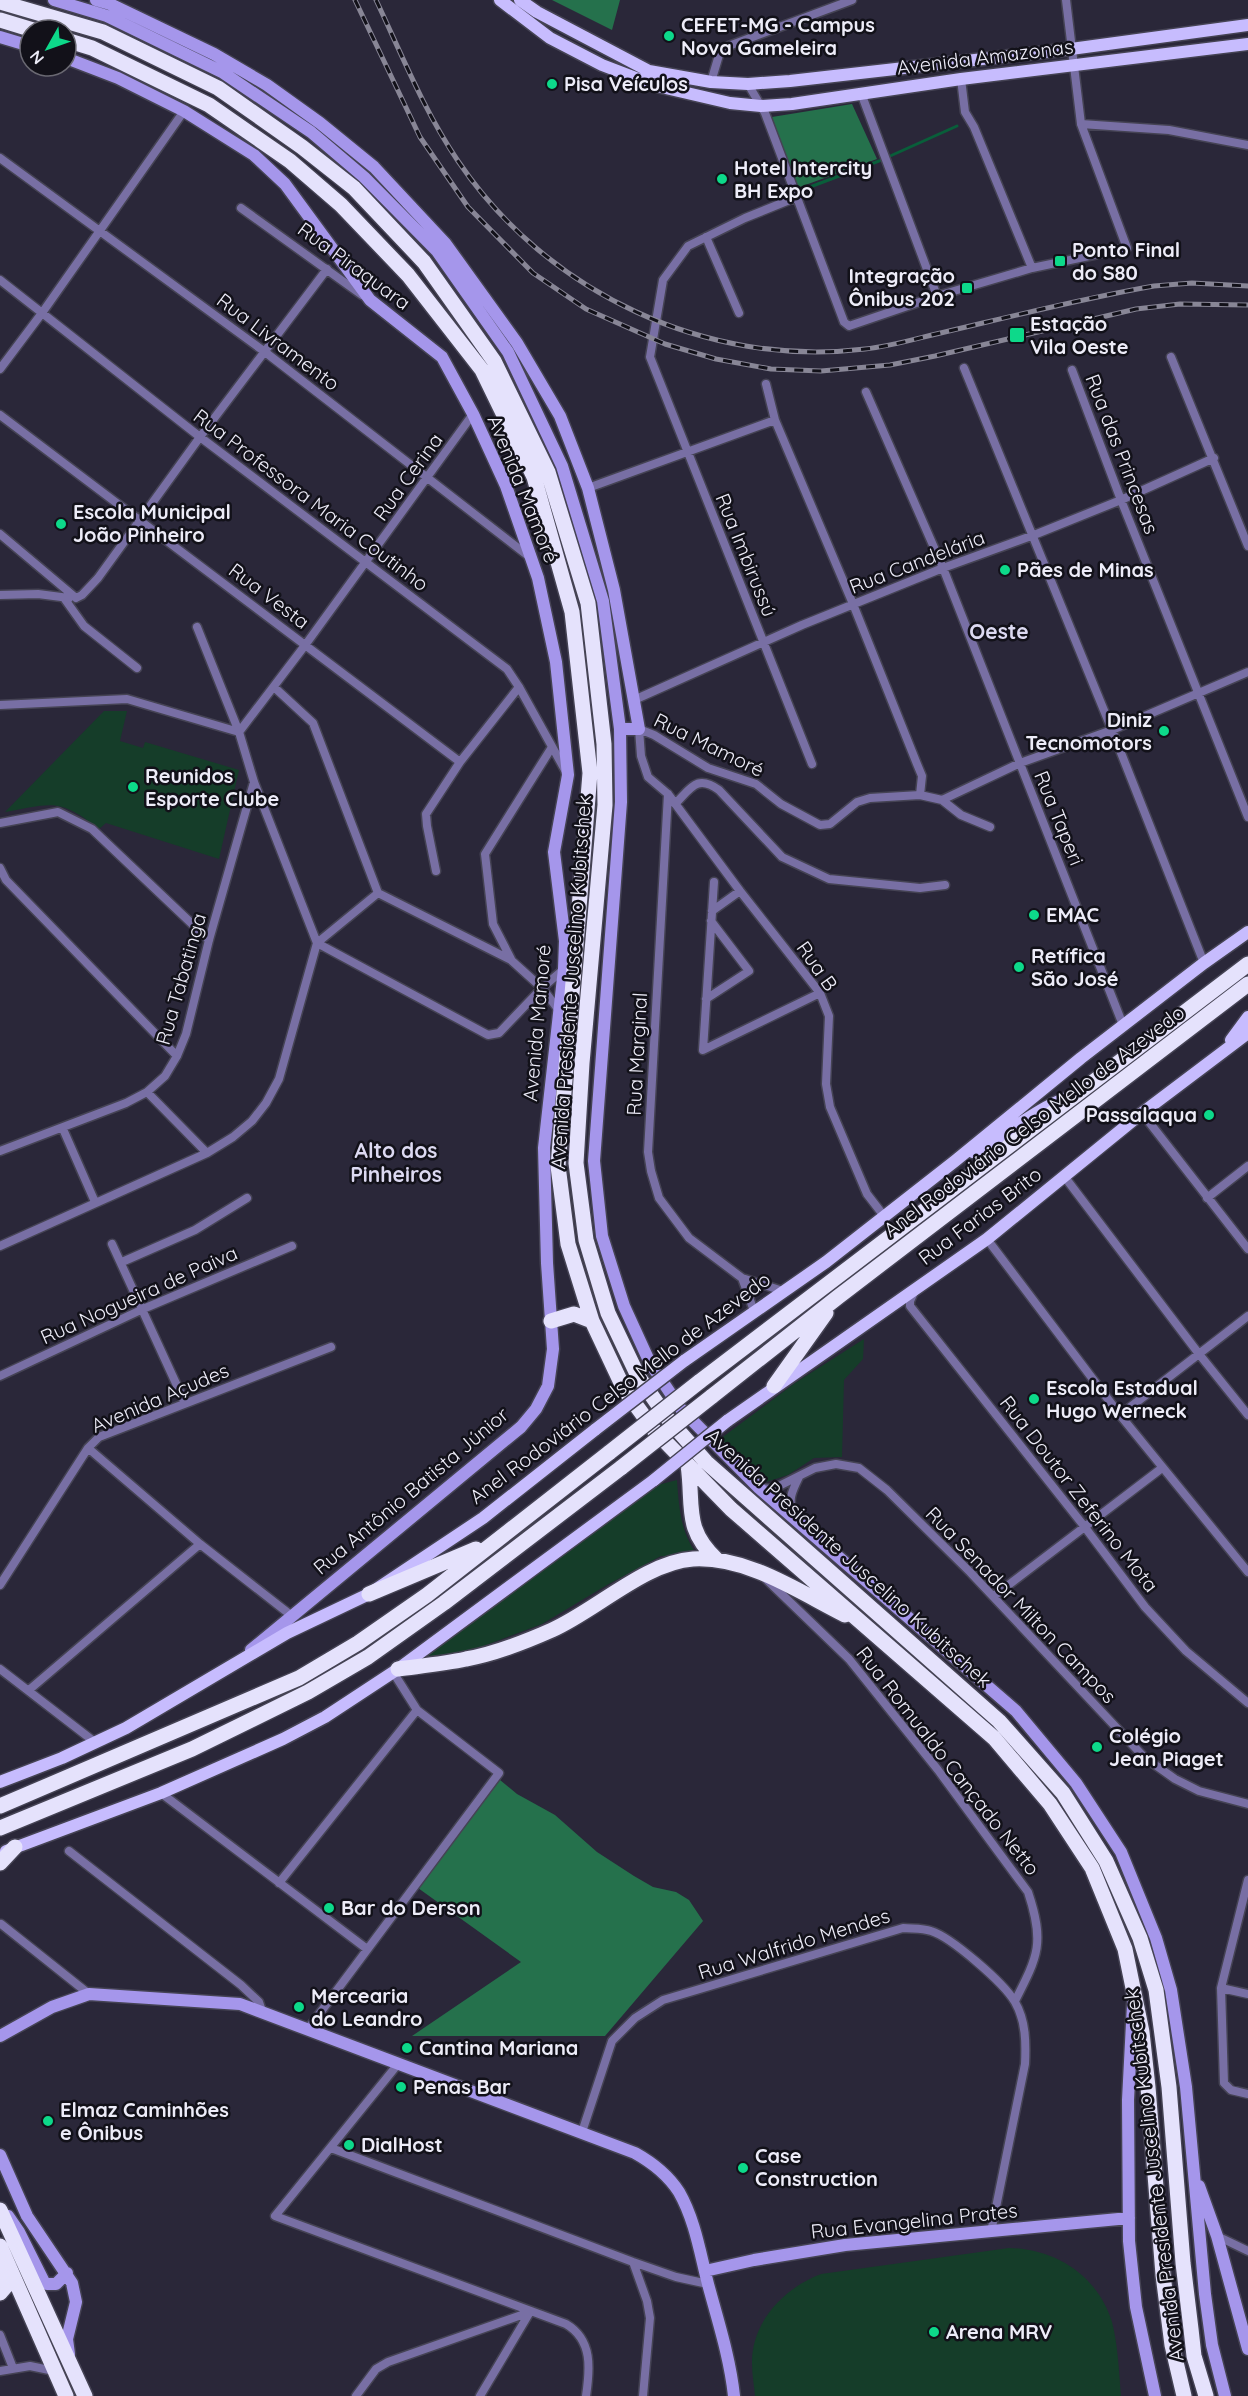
<svg xmlns="http://www.w3.org/2000/svg" width="1248" height="2396" viewBox="0 0 1248 2396" font-family="Quicksand,sans-serif">
<rect width="100%" height="100%" fill="#2a2739"/>
<path fill="#153d29" d="M 104,711 L 127,711 L 120,741 L 143,748 L 145,742 L 239,770 L 219,859 L 106,823 L 99,829 C 60,798 53,803 5,812 Z
M 864,1339 L 863,1359 L 844,1380 L 842,1457 L 814,1458 L 788,1475 L 763,1483 L 720,1439 L 795,1383 Z
M 677,1480 C 679,1509 681,1537 701,1559 L 661,1556 L 607,1585 L 542,1624 L 465,1653 L 412,1665 L 642,1489 Z
M 1009,2248 C 1056,2249 1098,2276 1112,2322 C 1118,2345 1119,2372 1121,2396 L 755,2396 C 754,2385 752,2374 752,2364 C 751,2322 784,2288 821,2274 Z"/>
<path fill="#25714c" d="M 552,0 L 620,0 L 612,30 Z
M 852,104 L 877,159 L 797,188 L 772,117 Z
M 500,1780 L 517,1794 L 555,1815 L 597,1852 L 634,1876 L 653,1887 L 676,1892 L 689,1900 L 703,1921 L 605,2036 L 412,2036 L 521,1962 L 418,1888 Z"/>
<g fill="none" stroke-linecap="round" stroke-linejoin="round">
<path stroke="#095e3a" stroke-width="3" d="M 810,187 L 879,161 L 957,126"/>
<g stroke="#454354" stroke-width="11">
<path id="street" d="M 961,79 L 965,112 L 974,127 L 1032,268
M 711,82 L 719,55 L 726,47 L 852,0
M 748,84 L 765,113 L 844,322 L 849,326 L 937,296 L 1032,268 L 1127,248 L 1081,124 L 1066,0
M 861,93 L 937,296
M 1081,124 L 1169,130 L 1248,145
M 0,158 L 265,352 L 531,558
M 797,197 L 745,218 L 688,246 L 663,280 L 650,357 L 812,764
M 241,208 L 362,295
M 706,237 L 739,313
M 0,280 L 200,437 L 507,669 L 519,687 L 565,770
M 1171,357 L 1248,546
M 964,368 L 1112,730 L 1204,963
M 0,369 L 42,313 L 184,111
M 1072,370 L 1121,500 L 1248,817
M 766,384 L 775,420 L 853,604 L 917,764 L 922,776 L 920,795
M 866,392 L 943,568 L 1123,1025
M 0,415 L 460,762
M 588,488 L 775,420
M 0,534 L 76,598
M 0,595 L 38,594 L 69,598
M 64,598 L 84,626 L 137,668
M 76,598 L 82,595 L 98,578 L 200,437 L 327,269
M 197,627 L 239,732 L 254,782 L 317,943
M 274,687 L 313,723 L 378,893 L 511,960 L 542,988 L 558,1009
M 634,700 L 802,625 L 943,568 L 1034,535 L 1121,500 L 1214,458
M 0,705 L 127,699 L 239,732 L 306,644 L 473,414
M 668,794 L 648,1152 L 651,1171 L 659,1198 L 689,1238 L 742,1278 L 783,1291
M 942,800 L 1020,763 L 1112,730 L 1248,672
M 675,804 C 691,788 697,774 719,790 L 782,857 L 829,879 L 920,888 L 945,885
M 0,823 L 58,812 L 92,829 L 209,940
M 0,868 L 6,880 L 177,1056
M 436,871 L 427,826 L 426,814 L 460,762 L 519,687
M 714,882 L 703,1050 L 820,993
M 712,911 L 740,891
M 317,943 L 488,1035 L 499,1033 L 542,988 L 564,969
M 511,959 L 493,924 L 485,854 L 552,747
M 706,999 L 749,971 L 711,921
M 147,1092 L 207,1153
M 1142,1113 L 1248,1249
M 63,1129 L 95,1202
M 0,1151 L 126,1103 L 147,1092 L 165,1076 L 177,1056 L 186,1034 L 209,940 L 254,782
M 1064,1176 L 1199,1354 L 1248,1415
M 1207,1198 L 1248,1166
M 884,1216 L 867,1194 L 830,1107 L 826,1084 L 829,1016 L 820,993 L 740,891 L 668,794 L 648,777 L 641,756 L 639,729 L 654,735 L 708,768 L 756,784 L 781,804 L 820,825 L 830,824 L 857,802 L 870,798 L 920,795 L 942,800 L 961,815 L 990,827
M 987,1239 L 1120,1415 L 1248,1572
M 112,1244 L 185,1403
M 0,1246 L 207,1153 L 233,1137 L 252,1121 L 266,1103 L 279,1079 L 317,943 L 378,893
M 122,1262 L 195,1230 L 247,1198
M 742,1278 L 754,1311
M 915,1290 L 910,1301 L 910,1306 L 1084,1526 L 1145,1607 L 1186,1651 L 1248,1703
M 0,1376 L 143,1309 L 292,1246
M 1120,1415 L 1248,1316
M 88,1448 L 200,1544 L 292,1616
M 760,1488 L 773,1489 L 815,1468 L 836,1464 L 859,1468 L 887,1490 L 970,1572 L 1144,1757 L 1175,1779 L 1199,1791 L 1248,1804
M 794,1515 C 787,1501 792,1491 799,1477
M 766,1579 L 849,1659 L 938,1770 L 1028,1892 C 1045,1943 1038,1956 1015,2001
M 0,1585 L 88,1448 L 99,1437 L 331,1347
M 994,1596 L 1162,1468
M 0,1669 L 96,1743
M 29,1690 L 200,1544
M 161,1793 L 367,1949
M 69,1851 L 241,1985 L 259,2002 L 262,2011
M 1248,1880 L 1221,1988 L 1224,2083 L 1231,2090 L 1248,2094
M 279,1883 L 417,1710
M 1,1924 L 89,1994
M 1221,1988 L 1248,1994
M 308,2029 L 499,1773 L 417,1710 L 393,1672
M 398,2064 L 275,2216 L 566,2324 C 593,2340 590,2369 586,2396
M 582,2132 L 612,2041 L 635,2018 L 663,2000 L 903,1928 C 912,1929 922,1928 931,1931 C 951,1937 1004,1983 1015,2002 C 1026,2021 1026,2043 1025,2064 L 991,2232
M 331,2148 L 633,2262 L 676,2277 L 708,2284
M 1217,2236 L 1248,2251
M 633,2262 L 647,2301 L 650,2318 L 643,2396
M 0,2335 L 13,2368
M 0,2371 L 30,2366 L 54,2371
M 356,2396 L 376,2369 L 388,2362 L 530,2312
M 480,2396 L 530,2312"/>
</g>
<g stroke="#454354" stroke-width="15">
<path id="secondary" d="M 54,0 L 107,16 L 222,72 L 311,132 L 364,177 L 437,251 L 508,352 L 562,466 L 603,601 L 620,729 L 621,802 L 594,1161 L 602,1236 L 624,1306 L 650,1363 L 681,1409 L 759,1488 L 1016,1711 L 1076,1783 L 1121,1852 L 1156,1938 L 1171,1990 L 1186,2087 L 1205,2294 L 1212,2345 L 1225,2396
M 96,0 L 110,4 L 214,54 L 267,85 L 320,123 L 374,167 L 445,243 L 517,343 L 560,416 L 588,488 L 614,590 L 639,729 L 620,729
M 0,37 L 30,46
M 66,58 L 118,78 L 184,111 L 254,155 L 285,184 L 370,300 L 442,357 L 473,414 L 506,486 L 538,578 L 556,662 L 568,775 L 554,852 L 565,941 L 564,969 L 544,1148 L 547,1263 L 553,1349 L 548,1386 L 536,1409 L 521,1427 L 251,1650
M 1133,2004 L 1128,2100 L 1129,2241 L 1136,2307 L 1155,2396
M 0,2036 L 52,2007 L 89,1994 L 240,2004 L 635,2153 C 653,2163 668,2175 679,2192 C 695,2220 700,2253 708,2284 C 718,2321 730,2358 734,2396
M 0,2155 L 27,2216 L 72,2283 L 76,2302 L 67,2339 L 69,2354
M 1199,2186 L 1217,2236 L 1248,2349
M 8,2216 L 19,2232 L 44,2282 L 47,2284 L 56,2284 L 67,2273
M 705,2271 L 754,2260 L 845,2245 L 1129,2218"/>
</g>
<g stroke="#454354" stroke-width="15">
<path id="primary" d="M 500,0 L 550,38 L 602,65 L 657,86 L 730,103 L 761,106 L 792,104 L 961,79 L 1248,44
M 520,0 L 537,12 L 649,71 L 711,82 L 748,84 L 790,81 L 1071,49 L 1248,25
M 1231,1040 L 1248,1017
M 973,1152 C 1006,1136 1033,1110 1067,1098
M 684,1361 L 826,1262 L 955,1161 L 1081,1058 L 1204,963 L 1248,932
M 727,1421 L 987,1239 L 1142,1113 L 1248,1033
M 0,1782 L 62,1758 L 126,1728 L 287,1633 L 369,1594 L 483,1518 L 596,1429
M 6,1851 L 161,1793 L 283,1739 L 325,1717 L 398,1669 L 654,1480"/>
</g>
<g stroke="#454354" stroke-width="18">
<path id="highway" d="M 0,2 L 103,32 L 218,88 L 302,147 L 354,188 L 424,262 L 494,361 L 548,472 L 588,603 L 604,744 L 605,805 L 582,1063 L 576,1163 L 586,1240 L 608,1313 L 638,1376 L 668,1419 L 706,1462 L 999,1721 L 1063,1793 L 1106,1861 L 1140,1938 L 1156,1990 L 1169,2087 L 1183,2263 L 1191,2329 L 1194,2356 L 1206,2396
M 0,20 L 33,30
M 66,40 L 92,48 L 209,105 L 290,161 L 341,205 L 408,275 L 482,370 L 534,477 L 572,612 L 590,773 L 558,1166 L 568,1244 L 592,1321 L 624,1389 L 654,1430 L 731,1509 L 994,1738 L 1050,1804 L 1092,1868 L 1125,1949 L 1142,2032 L 1148,2087 L 1163,2275 L 1172,2345 L 1184,2396
M 551,1321 L 574,1314 L 592,1321
M 699,1382 L 1248,964
M 774,1386 L 826,1313
M 711,1397 L 838,1297 L 1248,984
M 688,1465 C 694,1507 683,1528 717,1560
M 369,1594 L 476,1549
M 398,1669 C 420,1666 443,1664 466,1659 C 494,1654 525,1642 552,1630 C 595,1611 646,1562 693,1559 C 747,1556 799,1592 845,1615
M 0,1806 L 299,1678 L 358,1643 L 427,1595 L 610,1452
M 0,1828 L 192,1749 L 308,1692 L 368,1657 L 444,1603 L 622,1467
M 0,1863 L 15,1847
M 0,2210 L 85,2396
M 0,2246 L 66,2396
M 0,2293 L 6,2286 L 4,2265"/>
</g>
<use href="#street" stroke="#786fa4" stroke-width="8"/>
<use href="#secondary" stroke="#a596eb" stroke-width="12"/>
<use href="#primary" stroke="#c7bcfe" stroke-width="12"/>
<use href="#highway" stroke="#e5e2fc" stroke-width="15"/>
<g stroke="#888696" stroke-width="5">
<path id="rail" d="M 355,0 L 420,137 L 468,207 L 533,273 L 586,309 L 665,344 L 716,359 L 771,369 L 821,371 L 890,365 L 935,356 L 1136,309 L 1180,304 L 1248,305
M 376,0 C 402,55 424,111 458,161 C 547,293 707,368 865,349 C 894,346 921,337 949,331 C 1017,315 1085,298 1154,286 L 1192,283 L 1248,286"/>
</g>
<use href="#rail" stroke="#121119" stroke-width="3" stroke-dasharray="9" stroke-linecap="butt"/>
<g stroke="#454354" stroke-width="15" stroke-linecap="butt">
<path id="primary-bridge" d="M 596,1429 L 684,1361
M 654,1480 L 727,1421"/>
</g>
<g stroke="#454354" stroke-width="18" stroke-linecap="butt">
<path id="highway-bridge" d="M 610,1452 L 699,1382
M 622,1467 L 711,1397"/>
</g>
<use href="#primary-bridge" stroke="#c7bcfe" stroke-width="12"/>
<use href="#highway-bridge" stroke="#e5e2fc" stroke-width="15"/>
</g>
<g fill="#0dd98a" stroke="#121119" stroke-width="2">
<circle cx="669" cy="36" r="6"/>
<circle cx="552" cy="84" r="6"/>
<circle cx="722" cy="179" r="6"/>
<rect x="1054" y="255" width="12" height="12" rx="3"/>
<rect x="961" y="282" width="12" height="12" rx="3"/>
<rect x="1009" y="327" width="16" height="16" rx="3"/>
<circle cx="61" cy="524" r="6"/>
<circle cx="1005" cy="570" r="6"/>
<circle cx="1164" cy="731" r="6"/>
<circle cx="133" cy="787" r="6"/>
<circle cx="1034" cy="915" r="6"/>
<circle cx="1019" cy="967" r="6"/>
<circle cx="1209" cy="1115" r="6"/>
<circle cx="1034" cy="1399" r="6"/>
<circle cx="1097" cy="1747" r="6"/>
<circle cx="329" cy="1908" r="6"/>
<circle cx="299" cy="2007" r="6"/>
<circle cx="407" cy="2048" r="6"/>
<circle cx="401" cy="2087" r="6"/>
<circle cx="48" cy="2121" r="6"/>
<circle cx="349" cy="2145" r="6"/>
<circle cx="743" cy="2168" r="6"/>
<circle cx="934" cy="2332" r="6"/>
</g>
<g text-anchor="middle" stroke-width="5" stroke-linejoin="round" paint-order="stroke">
<g font-size="20" font-weight="bold" fill="#edecf8" stroke="#121119" text-anchor="start">
<text x="681" y="32">CEFET-MG - Campus<tspan x="681" dy="23">Nova Gameleira</tspan></text>
<text x="564" y="91">Pisa Veículos</text>
<text x="734" y="175">Hotel Intercity<tspan x="734" dy="23">BH Expo</tspan></text>
<text x="1072" y="257">Ponto Final<tspan x="1072" dy="23">do S80</tspan></text>
<text x="955" y="283" text-anchor="end">Integração<tspan x="955" dy="23">Ônibus 202</tspan></text>
<text x="1030" y="331">Estação<tspan x="1030" dy="23">Vila Oeste</tspan></text>
<text x="73" y="519">Escola Municipal<tspan x="73" dy="23">João Pinheiro</tspan></text>
<text x="1017" y="577">Pães de Minas</text>
<text x="1152" y="727" text-anchor="end">Diniz<tspan x="1152" dy="23">Tecnomotors</tspan></text>
<text x="145" y="783">Reunidos<tspan x="145" dy="23">Esporte Clube</tspan></text>
<text x="1046" y="922">EMAC</text>
<text x="1031" y="963">Retífica<tspan x="1031" dy="23">São José</tspan></text>
<text x="1197" y="1122" text-anchor="end">Passalaqua</text>
<text x="1046" y="1395">Escola Estadual<tspan x="1046" dy="23">Hugo Werneck</tspan></text>
<text x="1109" y="1743">Colégio<tspan x="1109" dy="23">Jean Piaget</tspan></text>
<text x="341" y="1915">Bar do Derson</text>
<text x="311" y="2003">Mercearia<tspan x="311" dy="23">do Leandro</tspan></text>
<text x="419" y="2055">Cantina Mariana</text>
<text x="413" y="2094">Penas Bar</text>
<text x="60" y="2117">Elmaz Caminhões<tspan x="60" dy="23">e Ônibus</tspan></text>
<text x="361" y="2152">DialHost</text>
<text x="755" y="2163">Case<tspan x="755" dy="23">Construction</tspan></text>
<text x="946" y="2339">Arena MRV</text>
</g>
<g font-size="20" fill="#edecf8" stroke="#121119">
<text transform="translate(985 57) rotate(-7)" y="7">Avenida Amazonas</text>
<text transform="translate(354 266) rotate(36)" y="7">Rua Piraquara</text>
<text transform="translate(278 342) rotate(37)" y="7">Rua Livramento</text>
<text transform="translate(1122 454) rotate(69)" y="7">Rua das Princesas</text>
<text transform="translate(408 477) rotate(-54)" y="7">Rua Cerina</text>
<text transform="translate(523 489) rotate(68)" y="7">Avenida Mamoré</text>
<text transform="translate(311 500) rotate(37)" y="7">Rua Professora Maria Coutinho</text>
<text transform="translate(746 555) rotate(68)" y="7">Rua Imbirussú</text>
<text transform="translate(917 562) rotate(-21)" y="7">Rua Candelária</text>
<text transform="translate(269 596) rotate(37)" y="7">Rua Vesta</text>
<text transform="translate(709 745) rotate(26)" y="7">Rua Mamoré</text>
<text transform="translate(1059 818) rotate(68)" y="7">Rua Taperi</text>
<text transform="translate(817 966) rotate(55)" y="7">Rua B</text>
<text transform="translate(181 979) rotate(-74)" y="7">Rua Tabatinga</text>
<text transform="translate(571 982) rotate(-86)" y="7">Avenida Presidente Juscelino Kubitschek</text>
<text transform="translate(537 1023) rotate(-85)" y="7">Avenida Mamoré</text>
<text transform="translate(637 1054) rotate(-87)" y="7">Rua Marginal</text>
<text transform="translate(1034 1121) rotate(-37)" y="7">Anel Rodoviário Celso Mello de Azevedo</text>
<text transform="translate(980 1216) rotate(-37)" y="7">Rua Farias Brito</text>
<text transform="translate(139 1295) rotate(-24)" y="7">Rua Nogueira de Paiva</text>
<text transform="translate(620 1388) rotate(-37)" y="7">Anel Rodoviário Celso Mello de Azevedo</text>
<text transform="translate(160 1398) rotate(-23)" y="7">Avenida Açudes</text>
<text transform="translate(411 1491) rotate(-40)" y="7">Rua Antônio Batista Júnior</text>
<text transform="translate(1079 1494) rotate(52)" y="7">Rua Doutor Zeferino Mota</text>
<text transform="translate(849 1558) rotate(42)" y="7">Avenida Presidente Juscelino Kubitschek</text>
<text transform="translate(1021 1605) rotate(46)" y="7">Rua Senador Milton Campos</text>
<text transform="translate(948 1761) rotate(52)" y="7">Rua Romualdo Cançado Netto</text>
<text transform="translate(794 1944) rotate(-17)" y="7">Rua Walfrido Mendes</text>
<text transform="translate(1154 2175) rotate(-97)" y="7">Avenida Presidente Juscelino Kubitschek</text>
<text transform="translate(914 2221) rotate(-6)" y="7">Rua Evangelina Prates</text>
</g>
<g font-size="21" font-weight="bold" fill="#dcd9f1" stroke="#121119">
<text x="999" y="639">Oeste</text>
<text x="396" y="1158">Alto dos<tspan x="396" dy="24">Pinheiros</tspan></text>
</g>
</g>
<g transform="translate(48 48) rotate(230)"><circle r="28" fill="#121119" stroke="#6a6972" stroke-width="1.5"/>
<path d="M0-4.5L10 22L0 15L-10 22Z" fill="#0dd98a"/>
<text y="-9" font-size="16" font-weight="bold" text-anchor="middle" fill="#edecf8">N</text>
</g>
</svg>
